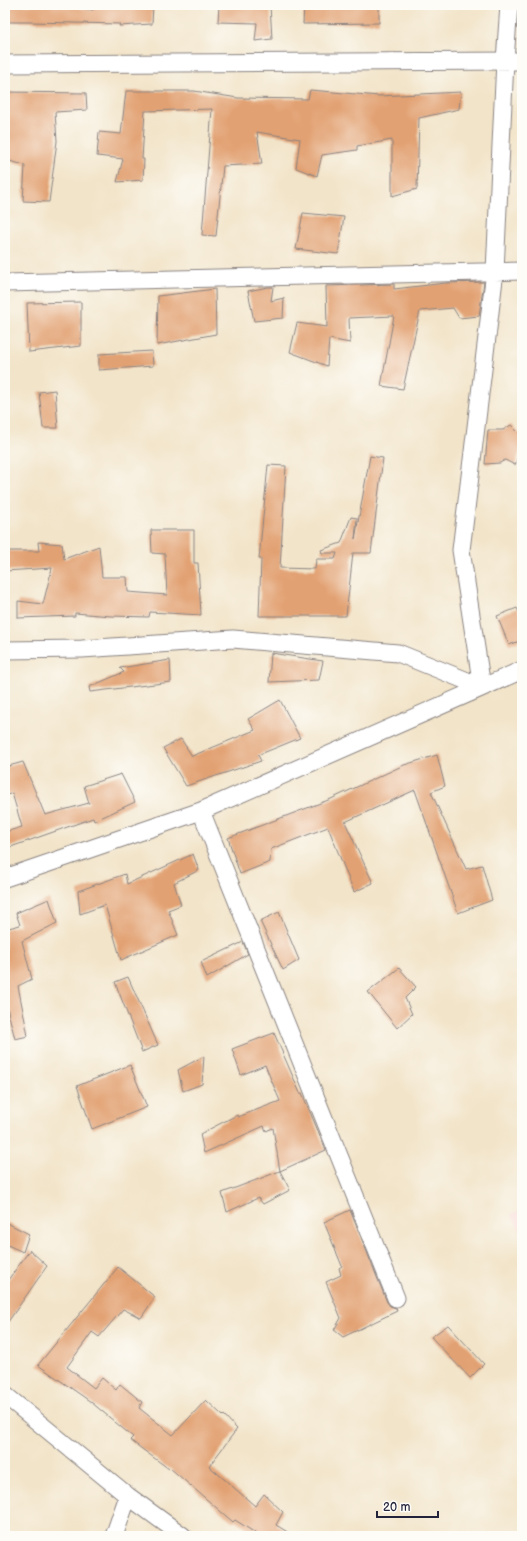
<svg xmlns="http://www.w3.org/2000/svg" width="527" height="1541" viewBox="0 0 527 1541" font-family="'Balsamiq Sans',sans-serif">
<rect width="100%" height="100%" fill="#fdfcf7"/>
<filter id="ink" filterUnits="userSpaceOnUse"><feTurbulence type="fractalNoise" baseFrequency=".025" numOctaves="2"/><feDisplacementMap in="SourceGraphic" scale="8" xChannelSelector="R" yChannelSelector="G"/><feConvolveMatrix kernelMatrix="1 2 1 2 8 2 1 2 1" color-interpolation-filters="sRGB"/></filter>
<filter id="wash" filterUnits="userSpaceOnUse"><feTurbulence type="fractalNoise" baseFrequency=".012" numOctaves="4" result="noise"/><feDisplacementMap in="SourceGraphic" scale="16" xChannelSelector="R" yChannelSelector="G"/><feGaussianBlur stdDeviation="0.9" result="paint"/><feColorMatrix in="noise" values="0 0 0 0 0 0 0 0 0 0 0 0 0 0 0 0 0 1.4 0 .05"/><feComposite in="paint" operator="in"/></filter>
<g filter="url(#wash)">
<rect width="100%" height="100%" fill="#f2e4c9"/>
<path fill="#f7d0cc" d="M 522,1208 L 522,1233 L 511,1215 Z"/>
<g id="blocks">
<path fill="#e2a172" d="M 5,5 L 63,5 L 93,10 L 94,5 L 153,5 L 152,24 L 119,26 L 120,24 L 29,22 L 5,22 Z
M 219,5 L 270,5 L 272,39 L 255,41 L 257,23 L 218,22 Z
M 304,5 L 379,5 L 379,23 L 303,24 Z
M 310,90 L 379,96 L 461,92 L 459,109 L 419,118 L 417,189 L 392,196 L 392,140 L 357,146 L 357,150 L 322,155 L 317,176 L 296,168 L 300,139 L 257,132 L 262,164 L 223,166 L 216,236 L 202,235 L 212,109 L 145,111 L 142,159 L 144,159 L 143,180 L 117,182 L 123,159 L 97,156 L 99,132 L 121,134 L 126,91 L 194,91 L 238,98 L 308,99 Z
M 5,92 L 86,93 L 87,110 L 55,112 L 57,141 L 49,202 L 23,201 L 25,165 L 5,160 Z
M 303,213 L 344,217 L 338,254 L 296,249 Z
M 484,282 L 479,316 L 459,318 L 453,308 L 420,311 L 403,389 L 381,386 L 394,316 L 349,318 L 350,343 L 329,339 L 327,366 L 290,352 L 297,323 L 327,327 L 326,286 L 394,284 L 394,289 L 446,283 Z
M 268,287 L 273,287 L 271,301 L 284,298 L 283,318 L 254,321 L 248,291 Z
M 215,289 L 216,334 L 157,345 L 158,296 Z
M 81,302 L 81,346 L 29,352 L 27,303 Z
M 152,351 L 153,366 L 99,370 L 99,354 Z
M 55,390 L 58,428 L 43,428 L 39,392 Z
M 511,425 L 522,436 L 520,452 L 515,465 L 505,460 L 500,463 L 485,464 L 488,430 L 503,430 Z
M 370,456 L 383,458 L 371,553 L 353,553 L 346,616 L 259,616 L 261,559 L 259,559 L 268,465 L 286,466 L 280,568 L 315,569 L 316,559 L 335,559 L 337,553 L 322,553 L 321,550 L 341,543 L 351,517 L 357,518 L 355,539 Z
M 151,530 L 194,530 L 194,563 L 198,563 L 201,615 L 150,612 L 149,617 L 111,616 L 75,613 L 75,616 L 18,618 L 18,601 L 43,604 L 52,568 L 5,571 L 5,551 L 39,551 L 38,542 L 62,544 L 64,559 L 99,546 L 102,577 L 127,577 L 128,592 L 167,595 L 165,554 L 152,553 Z
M 517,608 L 522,618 L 522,640 L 509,645 L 497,616 Z
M 271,653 L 323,661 L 319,680 L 269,682 Z
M 170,660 L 171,682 L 90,692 L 89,687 L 124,672 L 120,668 Z
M 280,700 L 300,738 L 258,755 L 261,761 L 186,786 L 163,748 L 181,739 L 192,756 L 255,730 L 248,719 Z
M 437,755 L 445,786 L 431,792 L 466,869 L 482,865 L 492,900 L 458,913 L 415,790 L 345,822 L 373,883 L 354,892 L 328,827 L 271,849 L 270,862 L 240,874 L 228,838 L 331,799 L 404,765 Z
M 23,762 L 45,815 L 89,803 L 84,786 L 121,774 L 135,802 L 94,821 L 93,818 L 5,849 L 5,832 L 22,827 L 12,793 L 5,796 L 5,767 Z
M 193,854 L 199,870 L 174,883 L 181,905 L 168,910 L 178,935 L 121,960 L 105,905 L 80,914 L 78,891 L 125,874 L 127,884 Z
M 49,899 L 57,923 L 22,941 L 32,979 L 18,986 L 28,1036 L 15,1039 L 5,1000 L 5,929 L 20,925 L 16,913 Z
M 279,912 L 299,960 L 283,970 L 260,921 Z
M 243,942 L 248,954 L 207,978 L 201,962 Z
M 399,968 L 416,987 L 405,998 L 412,1014 L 397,1028 L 368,992 Z
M 128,977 L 158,1045 L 142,1052 L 115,982 Z
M 274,1033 L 300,1093 L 302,1093 L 326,1150 L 280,1171 L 273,1128 L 266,1131 L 264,1126 L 204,1153 L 200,1134 L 237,1115 L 238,1117 L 280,1101 L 265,1065 L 241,1075 L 232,1049 Z
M 204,1056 L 202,1084 L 183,1091 L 178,1070 Z
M 130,1065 L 147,1107 L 92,1129 L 77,1086 Z
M 280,1171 L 290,1190 L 263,1204 L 258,1198 L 227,1212 L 222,1193 Z
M 350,1210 L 387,1302 L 390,1306 L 396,1308 L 397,1311 L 343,1337 L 334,1330 L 341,1318 L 326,1282 L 341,1275 L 339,1268 L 342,1266 L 324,1222 Z
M 5,1222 L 29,1234 L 23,1252 L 5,1244 Z
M 30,1250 L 47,1266 L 5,1326 L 5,1284 Z
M 118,1267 L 155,1297 L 141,1318 L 123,1309 L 99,1337 L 92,1332 L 67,1367 L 94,1388 L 102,1378 L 116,1390 L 120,1384 L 142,1402 L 139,1408 L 173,1435 L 206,1400 L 223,1416 L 224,1415 L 237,1429 L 209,1466 L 255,1506 L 264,1494 L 283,1512 L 276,1525 L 294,1536 L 260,1536 L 235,1520 L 233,1522 L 170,1468 L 169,1469 L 130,1440 L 133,1437 L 91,1402 L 38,1365 Z
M 448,1325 L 484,1364 L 470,1378 L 431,1337 Z"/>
</g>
</g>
<g filter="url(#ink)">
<use href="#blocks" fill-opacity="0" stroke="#8a8382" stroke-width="1"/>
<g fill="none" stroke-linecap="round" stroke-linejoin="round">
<g stroke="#8a8382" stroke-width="19">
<path id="street" d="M 5,64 L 522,61
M 5,283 L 522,271
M 5,650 L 82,649 L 233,639 L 398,653 L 482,687
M 482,687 L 461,550 L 495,271 L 505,61 L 509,5
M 201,811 L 396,1298
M 5,878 L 201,811 L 522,670
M 5,1395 L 128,1496 L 183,1536
M 114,1536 L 128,1496"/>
</g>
<use href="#street" stroke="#fff" stroke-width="17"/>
</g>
</g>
<rect width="527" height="1541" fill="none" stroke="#fdfcf7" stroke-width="20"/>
<path d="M377 1511v6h61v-6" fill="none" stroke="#22223b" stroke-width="2"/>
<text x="383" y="1511" font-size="12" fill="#22223b" stroke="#fdfcf7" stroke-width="3" paint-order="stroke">20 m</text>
</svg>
